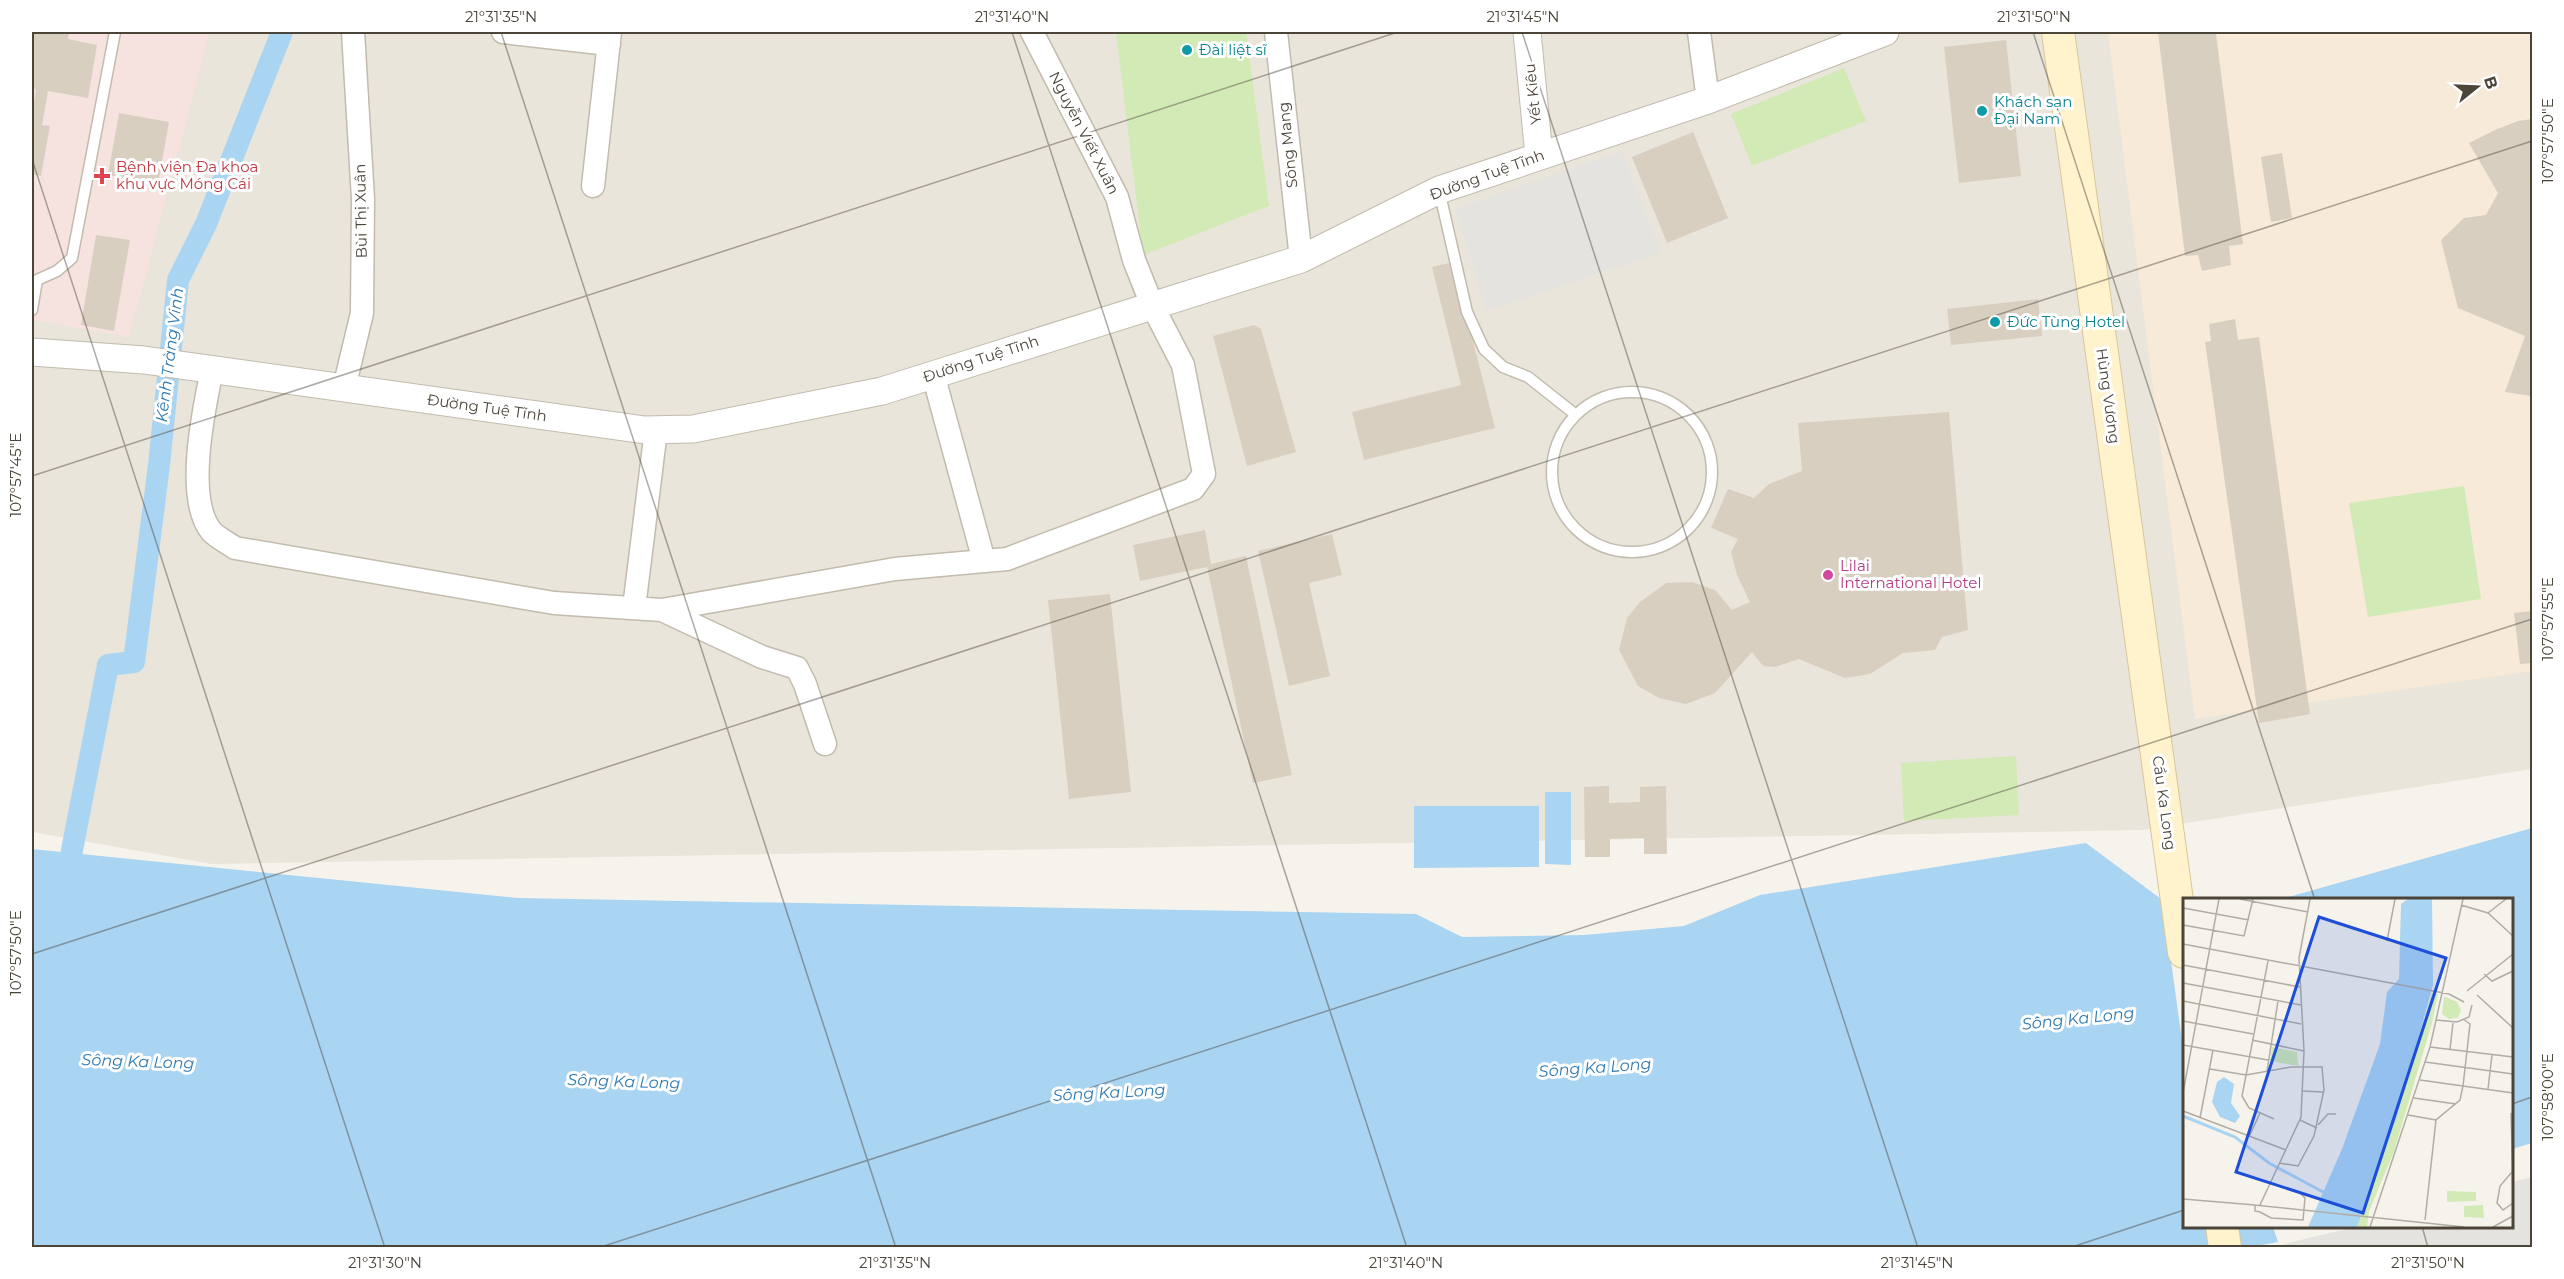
<svg xmlns="http://www.w3.org/2000/svg" width="2564" height="1279" viewBox="0 0 2564 1279" font-family="Montserrat,sans-serif">
<rect width="100%" height="100%" fill="#f6f3ec"/>
<path fill="#eae5da" d="M 32,32 L 2532,32 L 2532,769 L 2142,830 L 212,864 L 32,832 Z"/>
<path fill="#f7ead8" d="M 2108,32 L 2532,32 L 2532,671 L 2195,719 Z"/>
<path fill="#f6e3e0" d="M 32,32 L 210,32 L 129,337 L 32,320 Z"/>
<path fill="#d2eab5" d="M 1116,32 L 1246,32 L 1269,206 L 1143,255 Z
M 1844,68 L 1866,121 L 1752,166 L 1731,114 Z
M 2464,486 L 2481,599 L 2368,617 L 2349,503 Z
M 2016,756 L 2019,815 L 1904,821 L 1901,763 Z"/>
<path fill="#e5e3e0" d="M 1622,151 L 1661,252 L 1487,311 L 1455,209 Z
M 2532,1177 L 2532,1247 L 2284,1247 L 2284,1244 L 2355,1227 L 2512,1226 L 2512,1182 Z"/>
<path fill="#a9d4f2" d="M 1545,792 L 1571,792 L 1571,865 L 1545,864 Z
M 1414,806 L 1539,806 L 1539,867 L 1414,868 Z
M 2532,828 L 2532,1143 L 2512,1149 L 2512,900 L 2278,900 Z
M 2086,843 L 2165,902 L 2184,905 L 2184,1226 L 2273,1227 L 2278,1242 L 2245,1248 L 32,1247 L 32,849 L 517,898 L 1416,914 L 1462,937 L 1584,935 L 1684,926 L 1760,895 Z"/>
<path fill="#f6f3ec" d="M 2162,896 L 2184,902 L 2184,1055 Z"/>
<g fill="none" stroke-linecap="round" stroke-linejoin="round">
<path stroke="#a9d4f2" stroke-width="22" d="M 66,881 L 108,665 L 134,662 L 159,465 L 178,280 L 206,224 L 282,32"/>
</g>
<path fill="#d8cfc1" d="M 32,32 L 69,32 L 68,39 L 97,45 L 88,98 L 48,91 L 42,125 L 50,126 L 41,176 L 32,174 L 32,117 L 36,89 L 32,88 Z
M 2158,32 L 2227,32 L 2216,34 L 2243,244 L 2229,246 L 2231,265 L 2202,271 L 2198,255 L 2185,256 Z
M 2006,40 L 2021,176 L 1959,183 L 1944,47 Z
M 119,113 L 169,122 L 158,184 L 108,175 Z
M 2532,119 L 2532,396 L 2531,396 L 2505,392 L 2525,336 L 2458,308 L 2441,240 L 2464,218 L 2486,215 L 2498,193 L 2469,143 L 2495,130 L 2518,121 Z
M 1693,132 L 1728,218 L 1667,243 L 1632,157 Z
M 2282,153 L 2292,218 L 2271,222 L 2261,157 Z
M 96,235 L 130,240 L 114,331 L 81,325 Z
M 1453,262 L 1495,428 L 1364,460 L 1352,412 L 1461,385 L 1432,267 Z
M 2038,299 L 2042,336 L 1951,345 L 1947,309 Z
M 2235,319 L 2238,340 L 2259,337 L 2310,714 L 2259,723 L 2205,342 L 2211,341 L 2209,324 Z
M 1254,325 L 1261,329 L 1296,452 L 1247,466 L 1213,336 Z
M 1949,412 L 1968,630 L 1942,637 L 1935,650 L 1903,653 L 1870,674 L 1845,678 L 1799,659 L 1775,667 L 1763,666 L 1752,652 L 1715,693 L 1686,704 L 1659,698 L 1638,686 L 1619,650 L 1627,618 L 1640,602 L 1666,583 L 1692,582 L 1715,590 L 1732,610 L 1750,602 L 1737,575 L 1731,552 L 1738,539 L 1711,528 L 1728,489 L 1754,498 L 1769,484 L 1802,471 L 1798,423 Z
M 1205,530 L 1211,564 L 1246,556 L 1292,775 L 1253,783 L 1207,567 L 1140,581 L 1133,545 Z
M 1332,534 L 1342,575 L 1309,583 L 1330,676 L 1289,686 L 1258,551 Z
M 1110,594 L 1131,792 L 1069,799 L 1048,600 Z
M 2532,611 L 2532,663 L 2520,664 L 2514,613 Z
M 1609,786 L 1609,803 L 1640,802 L 1640,787 L 1666,786 L 1667,854 L 1644,854 L 1644,838 L 1610,839 L 1610,857 L 1585,857 L 1584,787 Z"/>
<g fill="none" stroke-linecap="round" stroke-linejoin="round">
<g stroke="#c2bbae" stroke-width="13">
<path id="service" d="M 1439,190 L 1467,312 L 1484,349 L 1503,367 L 1528,377 L 1576,415
M 32,310 L 37,280 L 57,271 L 72,258 L 115,32
M1552 472a80 80 0 1 1 160 0a80 80 0 1 1-160 0Z"/>
</g>
<g stroke="#c2bbae" stroke-width="25">
<path id="minor" d="M 503,32 L 609,44
M 1276,32 L 1301,259
M 1699,32 L 1708,100
M 593,186 L 610,32
M 212,370 C 204,408 184,500 212,532 C 218,538 228,543 235,548 L 554,603 L 662,610 L 895,569 L 1007,559 L 1193,489 L 1204,474 L 1183,365 L 1152,305 L 1134,260 L 1117,197 L 1032,32
M 933,374 L 984,561
M 344,388 L 362,313 L 363,199 L 353,32
M 634,608 L 656,430
M 662,610 L 762,657 L 797,668 L 805,684 L 825,744"/>
</g>
<g stroke="#c2bbae" stroke-width="29">
<path id="tertiary" d="M 1527,32 L 1539,156
M 32,352 L 144,360 L 645,430 L 693,429 L 882,391 L 1301,259 L 1439,190 L 1708,100 L 1885,32"/>
</g>
<g stroke="#d6c79b" stroke-width="34">
<path id="secondary" d="M 2058,32 L 2184,952
M 2222,1226 L 2225,1248"/>
</g>
<use href="#service" stroke="#fff" stroke-width="10"/>
<use href="#minor" stroke="#fff" stroke-width="22"/>
<use href="#tertiary" stroke="#fff" stroke-width="27"/>
<use href="#secondary" stroke="#fff3cd" stroke-width="32"/>
</g>
<path fill="none" stroke="#4b4439" stroke-width="1.5" stroke-opacity="0.45" d="M 501,32 L 896,1248M 1012,32 L 1407,1248M 1522,32 L 1918,1248M 2033,32 L 2315,900M 32,159 L 385,1248M 32,476 L 1398,32M 32,954 L 2532,141M 2512,1104 L 2532,1097M 2422,1226 L 2428,1248M 598,1248 L 2532,619M 2069,1248 L 2184,1210"/>
<g fill="#0f9aa8" stroke="#fff" stroke-width="2">
<circle cx="1187" cy="50" r="6"/>
<circle cx="1982" cy="111" r="6"/>
<circle cx="1995" cy="322" r="6"/>
</g>
<path fill="#e0444e" stroke="#fff" stroke-width="2" d="M99 167h6v6h6v6h-6v6h-6v-6h-6v-6h6z"/>
<circle fill="#d1479c" stroke="#fff" stroke-width="2" cx="1828" cy="575" r="6"/>
<g text-anchor="middle" stroke-width="6" stroke-linejoin="round" paint-order="stroke">
<g font-size="15" fill="#0d838f" stroke="#fff" text-anchor="start">
<text x="1199" y="55">Đài liệt sĩ</text>
<text x="1994" y="107">Khách sạn<tspan x="1994" dy="17">Đại Nam</tspan></text>
<text x="2007" y="327">Đức Tùng Hotel</text>
</g>
<g font-size="15" fill="#4b4439" stroke="#fff">
<text transform="translate(1533 94) rotate(-96)" y="5">Yết Kiêu</text>
<text transform="translate(1084 133) rotate(63)" y="5">Nguyễn Viết Xuân</text>
<text transform="translate(1288 145) rotate(-96)" y="5">Sông Mang</text>
<text transform="translate(1487 175) rotate(-20)" y="5">Đường Tuệ Tĩnh</text>
<text transform="translate(361 211) rotate(-91)" y="5">Bùi Thị Xuân</text>
<text transform="translate(981 359) rotate(-18)" y="5">Đường Tuệ Tĩnh</text>
<text transform="translate(2108 396) rotate(82)" y="5">Hùng Vương</text>
<text transform="translate(487 408) rotate(8)" y="5">Đường Tuệ Tĩnh</text>
<text transform="translate(2164 803) rotate(82)" y="5">Cầu Ka Long</text>
</g>
<g font-size="15" fill="#be3a42" stroke="#fff" text-anchor="start">
<text x="116" y="172">Bệnh viện Đa khoa<tspan x="116" dy="17">khu vực Móng Cái</tspan></text>
</g>
<g font-size="15" fill="#b23c85" stroke="#fff" text-anchor="start">
<text x="1840" y="571">Lilai<tspan x="1840" dy="17">International Hotel</tspan></text>
</g>
<g font-size="16" font-style="italic" fill="#2e7ab2" stroke="#fff">
<text transform="translate(169 355) rotate(-83)" y="6">Kênh Tràng Vinh</text>
<text transform="translate(2078 1018) rotate(-6)" y="6">Sông Ka Long</text>
<text transform="translate(138 1061) rotate(2)" y="6">Sông Ka Long</text>
<text transform="translate(1595 1067) rotate(-4)" y="6">Sông Ka Long</text>
<text transform="translate(624 1081) rotate(2)" y="6">Sông Ka Long</text>
<text transform="translate(1109 1092) rotate(-3)" y="6">Sông Ka Long</text>
</g>
</g>
<g transform="translate(2183 898)">
<rect width="330" height="330" fill="#f6f3ec"/>
<path d="M 249,95 L 255,96 L 249,125 L 211,253 L 186,314 L 184,329 L 174,329 L 213,222 ZM 261,98 L 274,104 L 278,112 L 275,120 L 266,121 L 259,116 ZM 89,149 L 114,154 L 115,168 L 87,163 ZM 264,293 L 293,294 L 293,303 L 264,304 ZM 300,307 L 301,320 L 281,319 L 281,308 Z" fill="#d2eab5"/>
<path d="M 225,1 L 249,1 L 250,87 L 213,222 L 174,329 L 125,329 L 159,251 L 197,146 L 204,94 L 216,81 L 218,6 ZM 41,179 L 51,186 L 48,205 L 57,218 L 52,225 L 37,219 L 29,204 L 34,184 Z" fill="#a9d4f2"/>
<path fill="none" stroke="#a9d4f2" stroke-width="3" d="M 0,218 L 52,239 L 86,265 L 142,295"/>
<path fill="none" stroke="#b2ada4" stroke-width="1.5" d="M 57,1 L 125,14M 278,7 L 305,15 L 330,38M 0,10 L 66,22M 305,15 L 323,1M 0,27 L 61,38 L 70,1M 204,43 L 212,1M 0,46 L 266,96 L 281,104M 85,63 L 59,198 L 66,210 L 91,221M 0,67 L 117,89M 301,76 L 309,83 L 330,73M 0,85 L 118,107M 284,93 L 330,56M 294,97 L 330,130M 0,103 L 118,126M 253,122 L 274,124 L 286,119 L 289,107M 0,123 L 70,136M 69,142 L 121,153M 0,147 L 85,162M 247,149 L 330,159M 267,151 L 270,125M 242,164 L 330,176M 27,171 L 63,177 L 108,169 L 139,169 L 141,192 L 131,238 L 115,268 L 96,265M 84,173 L 95,103M 237,182 L 330,195M 305,191 L 309,157M 120,193 L 140,194M 0,195 L 36,1M 231,200 L 273,206M 0,213 L 103,252M 328,215 L 330,283M 225,217 L 253,222M 17,220 L 30,152M 117,222 L 134,230M 135,227 L 145,216 L 153,216M 66,239 L 77,215M 329,274 L 317,288 L 314,305 L 320,312 L 330,305M 0,301 L 72,307M 77,307 L 118,219 L 121,153 L 116,60 L 127,1M 77,314 L 88,320 L 120,322 L 122,300 L 115,293M 77,314 L 72,313 L 72,307 L 281,329M 242,322 L 253,222 L 277,202 L 280,188 L 287,126 L 280,121M 187,329 L 247,149 L 280,1M 310,329 L 330,318"/>
<path fill="#1d4ed8" fill-opacity="0.15" stroke="#1d4ed8" stroke-width="3" d="M 136,19 L 263,60 L 180,315 L 53,274 Z"/>
<rect width="330" height="330" fill="none" stroke="#4b4439" stroke-width="3"/>
</g>
<rect width="2564" height="1279" fill="none" stroke="#ffffff" stroke-width="66"/>
<g transform="translate(2477 87) rotate(72)" stroke="#ffffff" stroke-width="4.5" paint-order="stroke">
<path d="M0-4.5L10 22L0 15L-10 22Z" fill="#4b4439"/>
<text y="-9" font-size="16" font-weight="bold" text-anchor="middle" fill="#4b4439">B</text>
</g>
<rect x="33" y="33" width="2498" height="1213" fill="none" stroke="#4b4439" stroke-width="2"/>
<g font-size="15" text-anchor="middle" fill="#4b4439">
<text x="501" y="22">21°31'35"N</text>
<text x="1012" y="22">21°31'40"N</text>
<text x="1523" y="22">21°31'45"N</text>
<text x="2034" y="22">21°31'50"N</text>
<text transform="translate(2548 141) rotate(-90)" y="5">107°57'50"E</text>
<text transform="translate(16 475) rotate(-90)" y="5">107°57'45"E</text>
<text transform="translate(2548 619) rotate(-90)" y="5">107°57'55"E</text>
<text transform="translate(16 953) rotate(-90)" y="5">107°57'50"E</text>
<text transform="translate(2548 1097) rotate(-90)" y="5">107°58'00"E</text>
<text x="385" y="1268">21°31'30"N</text>
<text x="895" y="1268">21°31'35"N</text>
<text x="1406" y="1268">21°31'40"N</text>
<text x="1917" y="1268">21°31'45"N</text>
<text x="2428" y="1268">21°31'50"N</text>
</g>
</svg>
